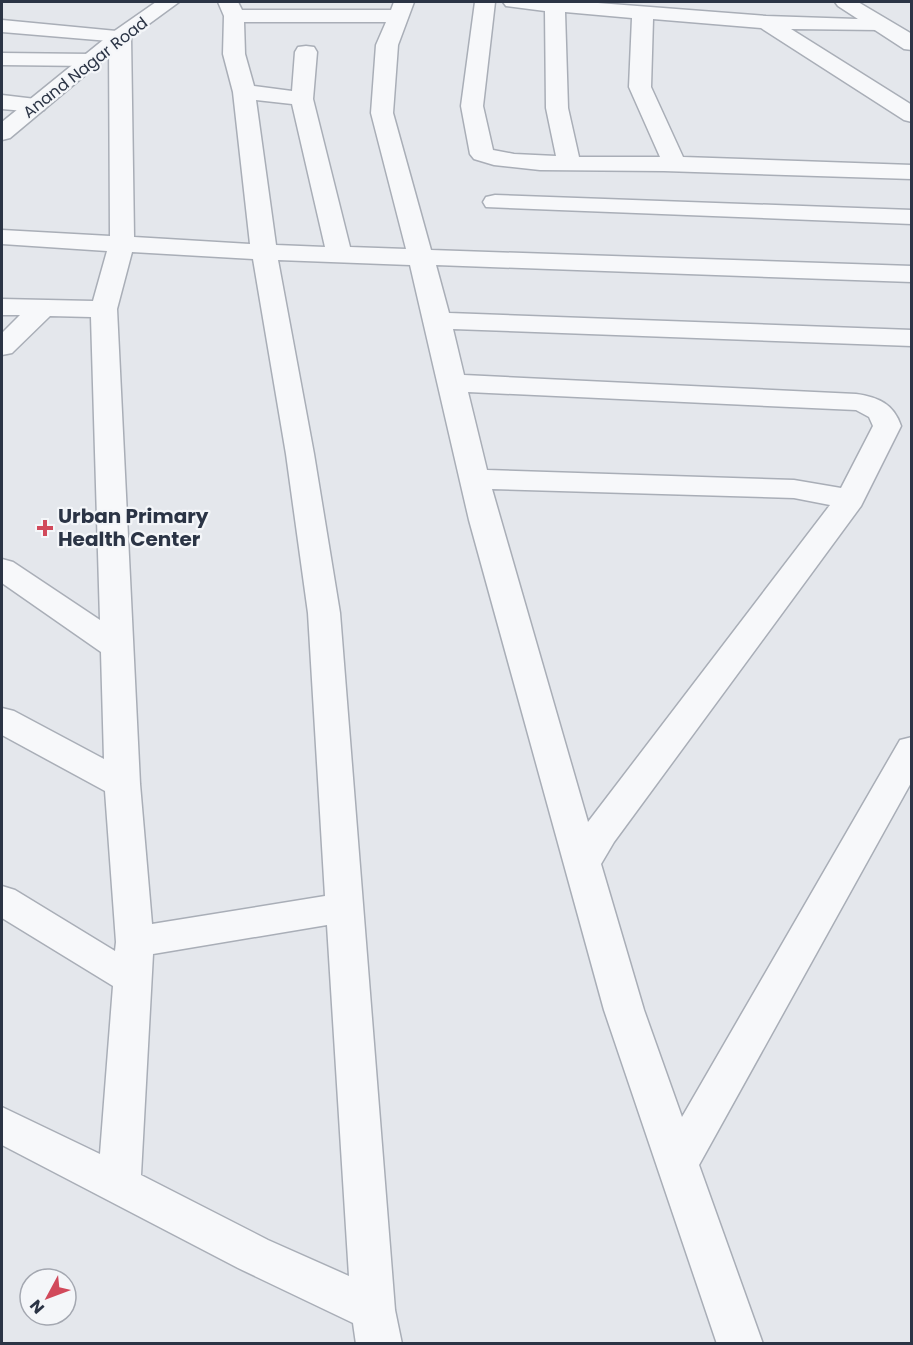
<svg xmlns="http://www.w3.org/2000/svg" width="913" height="1345" viewBox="0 0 913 1345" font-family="Poppins,sans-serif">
<rect width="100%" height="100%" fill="#e4e7ec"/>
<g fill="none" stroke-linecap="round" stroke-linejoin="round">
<g stroke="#a9aeb7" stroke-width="3">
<path id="minor" d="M 218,2 L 238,2 L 242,10 L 391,10 L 394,2 L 414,2 L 398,45 L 393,113 L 431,250 L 912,266 L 912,282 L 436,265 L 449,313 L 912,330 L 912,346 L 453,329 L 464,375 L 856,394 C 878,397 894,404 901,426 L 861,506 L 614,842 L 601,864 L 644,1010 L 682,1117 L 900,740 L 912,737 L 912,781 L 699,1165 L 763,1344 L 717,1344 L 604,1010 L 469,520 L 410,265 L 278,260 L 314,454 L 340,613 L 395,1310 L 402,1344 L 356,1344 L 353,1323 L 238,1268 L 2,1145 L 2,1107 L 100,1154 L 113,986 L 2,918 L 2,886 L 15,890 L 115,951 L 116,942 L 105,791 L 2,735 L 2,708 L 14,711 L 104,759 L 101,652 L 2,583 L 2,559 L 13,562 L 100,620 L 91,317 L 50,316 L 12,353 L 2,355 L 2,333 L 20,315 L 2,315 L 2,299 L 93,301 L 107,251 L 2,244 L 2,230 L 110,236 L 109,41 L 2,32 L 2,20 L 127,32 L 131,36 L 134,237 L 250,244 L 233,92 L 223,54 L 224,16 ZM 244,22 L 386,22 L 376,45 L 371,113 L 406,249 L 350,247 L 313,99 L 317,52 L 314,47 L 306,46 L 298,47 L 295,52 L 292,91 L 254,86 L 245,54 ZM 256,100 L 292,104 L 325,247 L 276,245 ZM 132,252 L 253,259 L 286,454 L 308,613 L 325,896 L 152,924 L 140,784 L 117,309 ZM 468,392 L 856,410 L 869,417 L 873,426 L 841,488 L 794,480 L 487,470 ZM 492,489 L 794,498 L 830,505 L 588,822 ZM 327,925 L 349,1276 L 268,1240 L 141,1175 L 153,954 Z
M 475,2 L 495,2 L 483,106 L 493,150 L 514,154 L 556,156 L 546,108 L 545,11 L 506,6 L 503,2 L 585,2 L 766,16 L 887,20 L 890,24 L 887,28 L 880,30 L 791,29 L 912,105 L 912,122 L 904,120 L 761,28 L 653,19 L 651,87 L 683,157 L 912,165 L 912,179 L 664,171 L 540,170 L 494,165 L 474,159 L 470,154 L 461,106 ZM 565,12 L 632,18 L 629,87 L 660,157 L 579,157 L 568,108 Z
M 2,53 L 91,54 L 99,55 L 102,60 L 99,65 L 91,66 L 2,65 Z
M 2,95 L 44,100 L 47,105 L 44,110 L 36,112 L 2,109 Z
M 495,195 L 912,210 L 912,224 L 486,207 L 483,202 L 486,197 Z"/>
</g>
<g stroke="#a9aeb7" stroke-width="3">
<path id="tertiary" d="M 156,2 L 179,2 L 127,40 L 10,138 L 2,140 L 2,122 L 113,32 Z
M 835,2 L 858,2 L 912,34 L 912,50 L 904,49 L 838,6 Z"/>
</g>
<use href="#minor" fill="#f7f8fa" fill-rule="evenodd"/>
<use href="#tertiary" fill="#f7f8fa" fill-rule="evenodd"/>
</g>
<path fill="#d1495b" stroke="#f4f6f9" stroke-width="2" d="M42 519h6v6h6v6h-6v6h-6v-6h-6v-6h6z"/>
<g text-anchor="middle" stroke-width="4.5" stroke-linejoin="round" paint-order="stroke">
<g font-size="16" fill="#2b3445" stroke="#f4f6f9">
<text transform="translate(85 67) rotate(-38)" y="6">Anand Nagar Road</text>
</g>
<g font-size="20" font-weight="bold" fill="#2b3445" stroke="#f4f6f9" text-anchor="start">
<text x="58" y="523">Urban Primary<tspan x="58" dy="23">Health Center</tspan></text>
</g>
</g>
<rect width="913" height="1345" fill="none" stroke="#2b3445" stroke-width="6"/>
<g transform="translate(48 1297) rotate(229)"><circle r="28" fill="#f4f6f9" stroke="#a4a8b1" stroke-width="1.5"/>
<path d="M0-4.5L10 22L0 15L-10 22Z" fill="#d1495b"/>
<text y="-9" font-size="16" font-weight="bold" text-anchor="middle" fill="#2b3445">N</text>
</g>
</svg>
